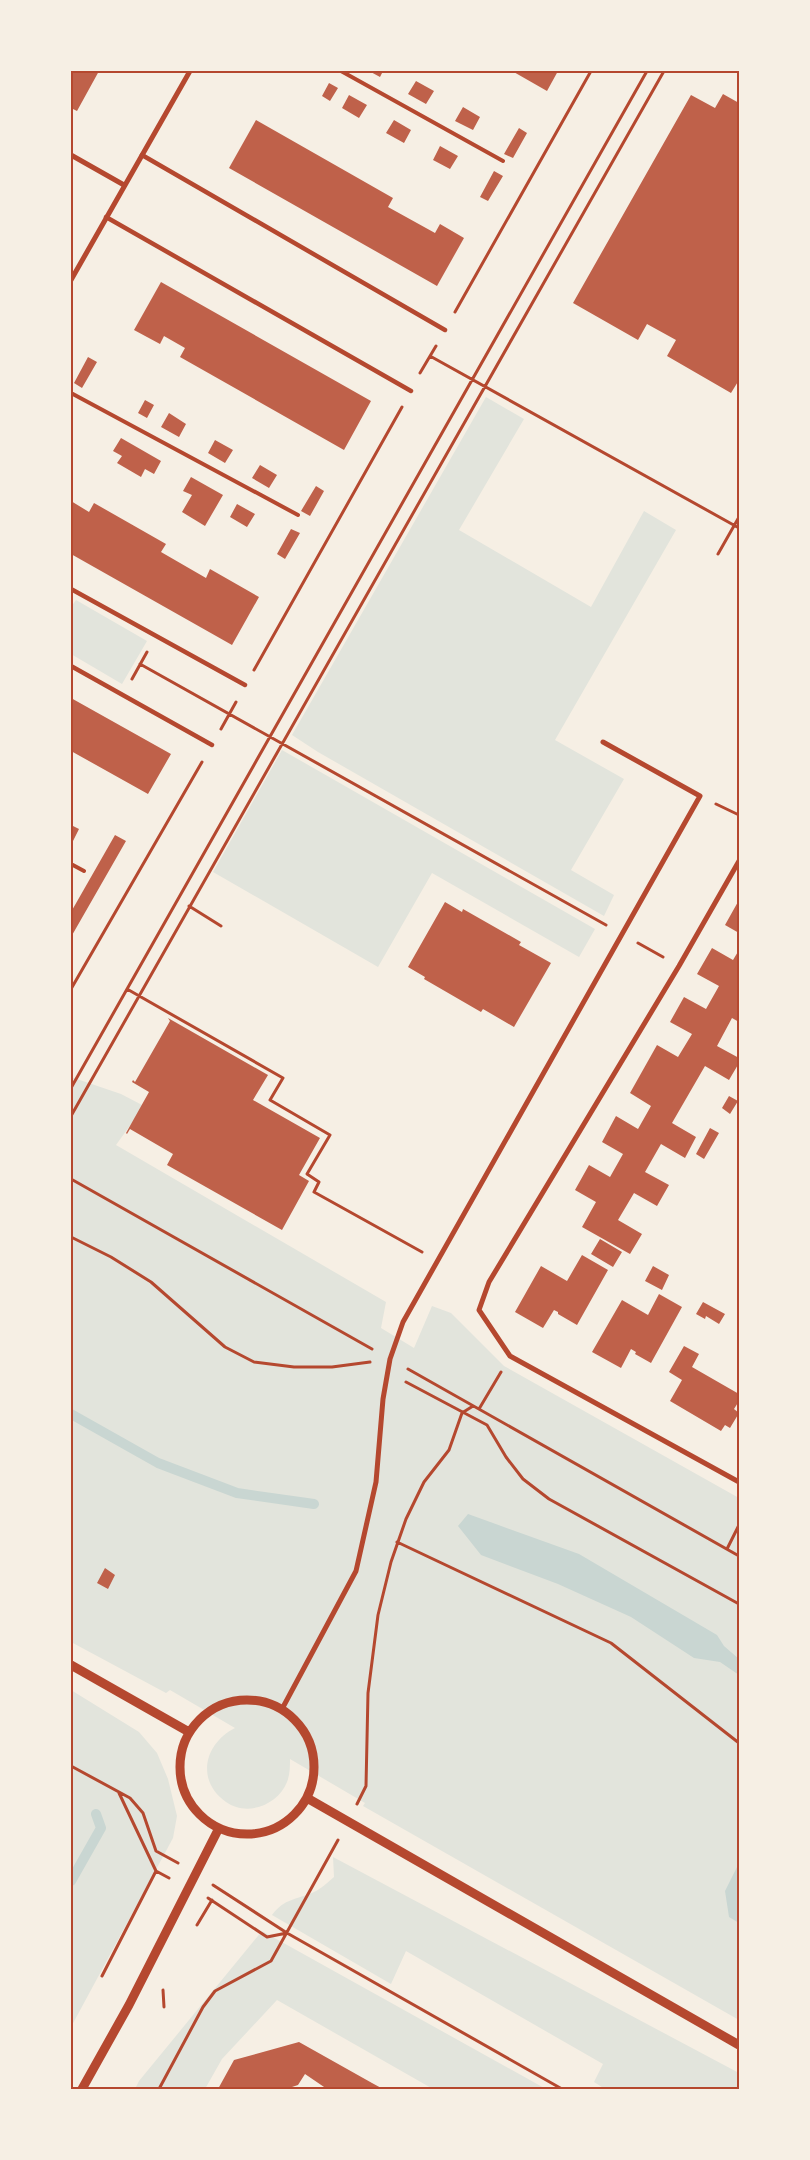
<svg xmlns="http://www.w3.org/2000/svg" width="810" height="2160" viewBox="0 0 810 2160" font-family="Arial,sans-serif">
<rect width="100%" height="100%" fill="#f6efe4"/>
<path fill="#e2e4dc" d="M 486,397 L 524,419 L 459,530 L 591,607 L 644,511 L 676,530 L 555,740 L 624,779 L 571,870 L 614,895 L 604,916 L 318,752 L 292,735 Z
M 76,600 L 147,641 L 122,684 L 71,654 L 71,607 Z
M 282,750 L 595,929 L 579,957 L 432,873 L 378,967 L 213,872 Z
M 71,1077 L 121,1094 L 144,1106 L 116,1145 L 386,1302 L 381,1328 L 414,1348 L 432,1306 L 451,1313 L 504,1366 L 739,1498 L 739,2020 L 363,1806 L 365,1803 L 290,1759 C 290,1766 290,1775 287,1782 C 278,1805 247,1817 226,1802 C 195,1780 205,1743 235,1728 L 170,1690 L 166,1693 L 71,1642 Z
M 71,1690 L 139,1732 L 157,1753 L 168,1779 L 177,1816 L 173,1838 L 71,2027 Z
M 333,1857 L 739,2073 L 739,2089 L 605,2089 L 594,2082 L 603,2064 L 406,1951 L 391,1984 L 272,1915 C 285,1898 296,1900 314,1892 C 321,1889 328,1882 334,1877 Z
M 262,1931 L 546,2089 L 433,2089 L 277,2000 L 222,2059 L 205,2089 L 135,2089 L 139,2081 Z"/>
<path fill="#c9d6d2" d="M 468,1514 L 579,1554 L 717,1635 L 724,1646 L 739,1659 L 739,1675 L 720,1662 L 694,1658 L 631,1617 L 558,1584 L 481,1555 L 458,1526 Z
M 739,1863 L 739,1923 L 729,1917 L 725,1891 Z"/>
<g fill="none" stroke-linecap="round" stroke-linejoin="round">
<path stroke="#c9d6d2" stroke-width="10" d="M 71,1414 L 158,1463 L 237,1493 L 314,1504
M 71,1881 L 101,1828 L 96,1814"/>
</g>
<path fill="#bf614a" d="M 71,71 L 99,71 L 77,111 L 71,108 Z
M 369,71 L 383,71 L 380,77 Z
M 512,71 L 558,71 L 547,91 Z
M 416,81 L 434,91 L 426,104 L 408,94 Z
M 329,83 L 338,88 L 330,101 L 322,96 Z
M 723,94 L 739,103 L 739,380 L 731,393 L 667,356 L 676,340 L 647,324 L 638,340 L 573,303 L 691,95 L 715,108 Z
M 349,95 L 367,105 L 359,118 L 342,108 Z
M 463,107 L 480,117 L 473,130 L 455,121 Z
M 256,120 L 393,198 L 388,207 L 435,233 L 440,224 L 464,238 L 437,286 L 229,168 Z
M 394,120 L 411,130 L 404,143 L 386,133 Z
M 519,128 L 527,133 L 513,158 L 504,154 Z
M 440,146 L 458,156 L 450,169 L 433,160 Z
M 494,171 L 503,176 L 488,201 L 480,197 Z
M 161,282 L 371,401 L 344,450 L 180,357 L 185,348 L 164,336 L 160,344 L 134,330 Z
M 88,357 L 97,362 L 82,388 L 74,383 Z
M 145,400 L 154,405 L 147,418 L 138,413 Z
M 169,413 L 186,424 L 179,437 L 161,427 Z
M 121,438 L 161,461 L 154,474 L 145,469 L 141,477 L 117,463 L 122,456 L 113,451 Z
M 215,440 L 233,450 L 225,463 L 208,453 Z
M 260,465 L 277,475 L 269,488 L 252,478 Z
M 191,477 L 223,495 L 205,526 L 182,512 L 192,495 L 183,491 Z
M 316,486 L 324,491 L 310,516 L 301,511 Z
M 71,501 L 89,512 L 94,503 L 166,544 L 161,552 L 206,578 L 210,569 L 259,597 L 232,645 L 71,554 Z
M 237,504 L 255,514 L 247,527 L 230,517 Z
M 291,529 L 300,533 L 285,559 L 277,554 Z
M 71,698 L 171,754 L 148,794 L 71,751 Z
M 71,825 L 79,829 L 73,841 L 71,840 Z
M 115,835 L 126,841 L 71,937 L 71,912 Z
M 739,900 L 739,933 L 725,925 Z
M 445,902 L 462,912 L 463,909 L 521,942 L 519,945 L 551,963 L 514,1027 L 483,1009 L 481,1012 L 424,979 L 425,977 L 408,967 Z
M 712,948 L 733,960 L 739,950 L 739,1022 L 732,1018 L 717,1046 L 739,1058 L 739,1063 L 729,1080 L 705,1066 L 672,1123 L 696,1137 L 685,1158 L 661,1144 L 645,1172 L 669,1185 L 657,1206 L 634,1193 L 618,1220 L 642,1234 L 630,1254 L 582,1227 L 596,1202 L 575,1190 L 589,1165 L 610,1177 L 623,1154 L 602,1142 L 616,1116 L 638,1129 L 651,1106 L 630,1093 L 657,1045 L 678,1057 L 692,1034 L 670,1022 L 684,997 L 706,1009 L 719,986 L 697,974 Z
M 168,1018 L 268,1075 L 253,1100 L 320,1138 L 299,1175 L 309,1181 L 282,1230 L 167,1165 L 173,1154 L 130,1129 L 127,1134 L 126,1133 L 149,1092 L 132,1082 L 133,1080 L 135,1082 L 170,1021 Z
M 729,1096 L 738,1101 L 730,1114 L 722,1108 Z
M 710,1128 L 719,1133 L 704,1159 L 696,1154 Z
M 600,1239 L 622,1252 L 613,1267 L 591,1254 Z
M 582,1255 L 608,1270 L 577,1325 L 558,1314 L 558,1312 L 554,1310 L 543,1328 L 515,1312 L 541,1266 L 567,1281 Z
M 653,1266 L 669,1275 L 662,1290 L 645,1281 Z
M 659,1294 L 682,1307 L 651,1363 L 635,1354 L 636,1352 L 631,1349 L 621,1368 L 592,1352 L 622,1300 L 648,1315 Z
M 703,1302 L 725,1314 L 719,1324 L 706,1316 L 705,1319 L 696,1314 Z
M 684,1346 L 699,1354 L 692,1367 L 739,1394 L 739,1401 L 734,1409 L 739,1413 L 730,1428 L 725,1425 L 721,1431 L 670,1401 L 682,1380 L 669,1372 Z
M 105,1568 L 115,1575 L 108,1589 L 97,1583 Z
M 299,2042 L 372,2083 L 383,2089 L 327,2089 L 305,2074 L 298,2085 L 286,2089 L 218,2089 L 234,2060 Z"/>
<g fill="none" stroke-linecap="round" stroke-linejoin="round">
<path stroke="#b5482f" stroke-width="3" d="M 455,312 L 591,71
M 430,356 L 739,528
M 420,373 L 436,346
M 718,554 L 739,517
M 140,664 L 606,925
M 254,670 L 402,407
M 132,679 L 147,652
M 221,729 L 236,702
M 716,804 L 739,815
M 189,906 L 221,926
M 638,943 L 663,957
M 71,989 L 202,762
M 127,989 L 283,1078 L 270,1100 L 330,1135 L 307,1174 L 319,1182 L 314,1192 L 422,1252
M 71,1088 L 647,71
M 71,1116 L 664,71
M 71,1179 L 372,1349
M 71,1237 L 111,1257 L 151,1282 L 225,1347 L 254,1362 L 294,1367 L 332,1367 L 370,1362
M 408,1369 L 739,1556
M 406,1382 L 487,1425 L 506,1457 L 523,1479 L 549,1499 L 739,1604
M 479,1409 L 501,1372
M 397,1542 L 611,1643 L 739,1743
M 727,1549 L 739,1525
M 71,1766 L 130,1798 L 143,1813 L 156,1851 L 178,1863
M 119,1793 L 156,1871 L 169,1878
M 357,1804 L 366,1786 L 368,1693 L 378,1615 L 391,1562 L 406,1519 L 424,1482 L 449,1450 L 462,1413 L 473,1406
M 213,1885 L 287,1933 L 562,2089
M 208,1898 L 267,1937 L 287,1933
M 197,1925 L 212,1900
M 102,1976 L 156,1871
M 163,1990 L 164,2007
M 159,2089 L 203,2007 L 215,1991 L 271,1961 L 338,1840"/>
<path stroke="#b5482f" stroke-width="4" d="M 341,71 L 503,161
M 71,393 L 298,515
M 71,864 L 84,871"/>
<path stroke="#b5482f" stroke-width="4.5" d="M 142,155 L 445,330
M 106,217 L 411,391
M 71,589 L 245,685
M 71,666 L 212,745"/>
<path stroke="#b5482f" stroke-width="5" d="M 71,155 L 124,185
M 71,280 L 190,71
M 739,861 L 679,966 L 489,1282 L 479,1310 L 510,1356 L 739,1482
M 282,1709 L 356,1571 L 376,1482 L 383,1399 L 390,1359 L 403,1322 L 700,796 L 603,742"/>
<path stroke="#b5482f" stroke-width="9" d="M 71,1665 L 189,1732
M180 1767a67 67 0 1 1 134 0a67 67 0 1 1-134 0Z
M 307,1798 L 739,2045
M 82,2089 L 129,2005 L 219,1828"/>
</g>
<rect width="810" height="2160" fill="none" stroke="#f6efe4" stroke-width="145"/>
<rect x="72" y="72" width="666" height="2016" fill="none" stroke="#b5482f" stroke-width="2"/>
</svg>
